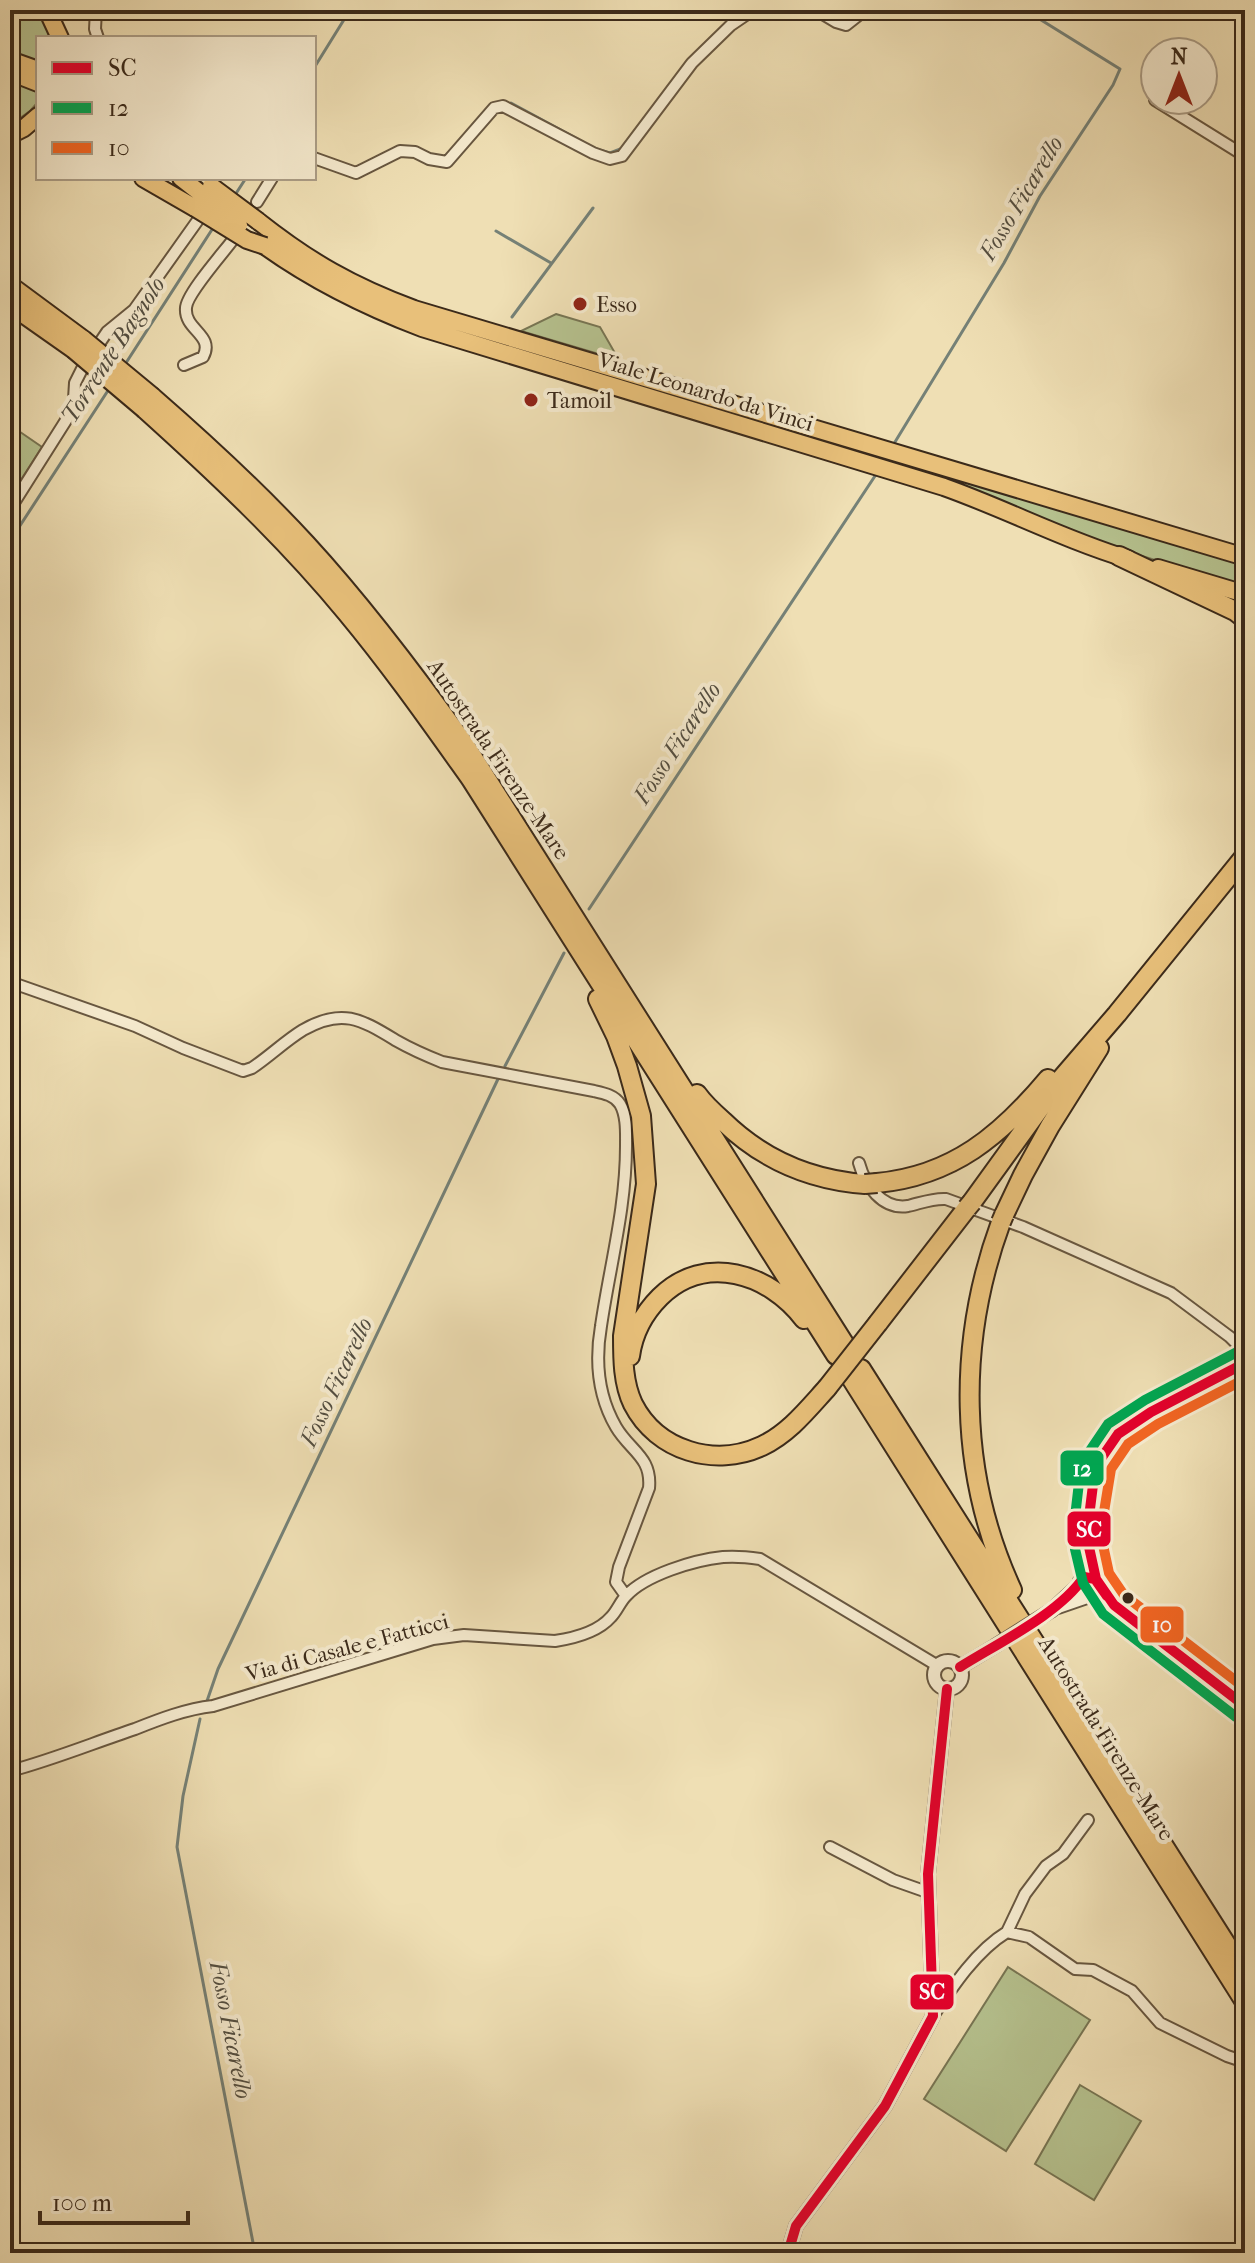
<svg xmlns="http://www.w3.org/2000/svg" width="1255" height="2263" viewBox="0 0 1255 2263" font-family="'IM FELL French Canon',serif">
<rect width="100%" height="100%" fill="#efdfb4"/>
<filter id="stains"><feTurbulence type="fractalNoise" baseFrequency=".0025" numOctaves="4"/><feColorMatrix values="0 0 0 0 .2 0 0 0 0 .09 0 0 0 0 .02 0 0 0 .5 -.17"/></filter>
<radialGradient id="worn" r=".72"><stop offset=".6" stop-color="#630" stop-opacity="0"/><stop offset="1" stop-color="#630" stop-opacity=".3"/></radialGradient>
<path fill="#b6c28f" stroke="#787654" stroke-width="2" d="M 10,10 L 36,10 L 44,22 L 50,38 L 38,38 L 38,102 L 30,111 L 10,125 Z
M 556,314 L 600,327 L 619,360 L 521,331 Z
M 457,329 L 1245,563 L 1245,588 L 1097,542 L 457,332 Z
M 10,425 L 42,447 L 10,497 Z
M 1008,1967 L 1090,2020 L 1006,2151 L 924,2099 Z
M 1080,2085 L 1141,2121 L 1094,2200 L 1035,2164 Z"/>
<g fill="none" stroke-linecap="round" stroke-linejoin="round">
<path stroke="#758177" stroke-width="3" d="M 835,16 L 846,18 L 856,10
M 727,22 L 744,10
M 314,68 L 350,10
M 511,103 L 583,142
M 593,148 L 610,153 L 623,148
M 235,195 L 246,178
M 496,231 L 551,263
M 512,317 L 593,208
M 124,366 L 213,228
M 895,442 L 1004,263 L 1040,196 L 1113,85 L 1120,69 L 1025,10
M 10,541 L 109,389
M 589,909 L 875,476
M 505,1066 L 564,953
M 207,1701 L 218,1669 L 498,1079
M 200,1719 L 183,1796 L 177,1847 L 255,2253"/>
<g stroke="#685740" stroke-width="14">
<path id="minor" d="M 96,10 L 95,29 L 98,38
M 816,10 L 836,22 L 846,25 L 865,10
M 1155,100 L 1245,156
M 314,158 L 356,173 L 400,151 L 415,152 L 429,159 L 447,162 L 494,108 L 503,106 L 593,153 L 610,159 L 622,156 L 692,63 L 731,25 L 753,10
M 257,202 L 272,178
M 184,365 L 203,357 C 215,335 184,330 186,308 C 186,295 222,254 232,241
M 10,509 L 70,414 L 74,399 L 75,383 L 82,369 L 107,332 L 134,310 L 198,220
M 10,982 L 135,1026 L 183,1048 L 243,1071 L 252,1068 C 270,1056 285,1041 303,1030 C 343,1007 362,1020 397,1041 C 411,1049 427,1056 442,1062 L 594,1091 C 603,1093 614,1095 620,1104 C 627,1116 626,1133 626,1146 C 626,1208 610,1265 601,1326 C 595,1361 598,1396 616,1427 C 630,1451 652,1457 649,1488 L 619,1567 L 616,1582 L 626,1596
M 859,1163 C 865,1185 882,1210 908,1206 C 921,1203 933,1198 946,1199 L 1023,1227 L 1171,1293 L 1230,1337 L 1245,1352
M 10,1771 C 52,1760 93,1743 135,1729 C 160,1719 186,1709 213,1706 L 433,1639 L 464,1635 L 555,1641 C 575,1638 598,1632 611,1617 C 617,1611 620,1602 626,1596 C 645,1575 694,1560 723,1557 C 735,1556 747,1557 760,1559 L 938,1666
M 830,1847 L 893,1880 L 927,1892
M 1007,1932 L 1025,1894 L 1046,1866 L 1063,1854 L 1088,1820
M 933,2016 C 953,1986 976,1951 1007,1932 L 1029,1937 L 1075,1969 L 1093,1970 L 1132,1991 L 1160,2023 L 1227,2056 L 1245,2062
M 1245,2234 L 1245,2233"/>
</g>
<g stroke="#685740" stroke-width="16">
<path id="tertiary" d="M 1090,1552 L 1096,1579 L 1114,1605 L 1245,1706
M 1084,1577 C 1084,1566 1088,1556 1089,1546 C 1093,1499 1086,1462 1125,1428 L 1245,1363
M 1058,1607 L 1087,1597
M 1052,1610 L 1078,1586 L 1081,1579 L 1090,1576
M934 1675a14 14 0 1 1 28 0a14 14 0 1 1-28 0Z
M 960,1667 L 995,1646
M 788,2253 L 796,2226 L 885,2106 L 933,2016 L 928,1874 L 947,1689"/>
</g>
<g stroke="#3b2a1a" stroke-width="20">
<path id="primary" d="M 47,10 L 60,38
M 10,60 L 38,70
M 10,72 L 38,83
M 10,135 L 24,128 L 38,116
M 143,178 L 195,208
M 181,178 L 204,196
M 258,221 C 310,262 352,286 414,309 L 1245,557
M 265,246 C 314,281 367,307 422,328 L 944,487 C 1006,509 1065,540 1128,559
M 1158,568 L 1245,594"/>
</g>
<g stroke="#3b2a1a" stroke-width="22">
<path id="motorway" d="M 10,286 L 83,340
M 10,304 L 74,349
M 152,397 C 206,444 258,492 306,544 C 364,607 415,675 465,745 L 845,1345
M 145,409 C 216,473 286,539 347,613 C 391,666 431,723 471,779 L 836,1355
M 1119,556 L 1235,611 L 1245,619
M 598,999 L 616,1036 L 627,1066 L 641,1116 L 646,1184 L 623,1336 C 623,1359 623,1383 633,1404 C 657,1451 715,1468 762,1446 C 789,1433 807,1410 827,1388
M 697,1094 C 704,1104 714,1113 723,1121 C 763,1160 810,1180 865,1184
M 877,1183 C 953,1176 1001,1135 1048,1079
M 972,1202 L 1061,1079 L 1117,1014 L 1245,856
M 1004,1215 L 1023,1175 L 1050,1126 L 1099,1048
M 1001,1222 C 957,1342 958,1473 1012,1590
M 878,1323 L 967,1208
M 630,1356 C 633,1334 644,1313 660,1297 C 705,1253 769,1273 804,1319
M 861,1369 L 1245,1974
M 851,1378 L 1245,2002"/>
</g>
<use href="#minor" stroke="#f5eace" stroke-width="10"/>
<use href="#tertiary" stroke="#f5eace" stroke-width="12"/>
<use href="#primary" stroke="#e8c07a" stroke-width="16"/>
<use href="#motorway" stroke="#e8c07a" stroke-width="18"/>
<g stroke="#685740" stroke-width="16" stroke-linecap="butt">
<path id="tertiary-bridge" d="M 995,1646 L 1052,1610"/>
</g>
<g stroke="#3b2a1a" stroke-width="20" stroke-linecap="butt">
<path id="primary-bridge" d="M 211,186 L 258,221
M 204,196 L 239,225
M 195,208 L 247,240 L 265,246"/>
</g>
<g stroke="#3b2a1a" stroke-width="22" stroke-linecap="butt">
<path id="motorway-bridge" d="M 83,340 L 152,397
M 74,349 L 145,409
M 865,1184 L 877,1183
M 967,1208 L 972,1202
M 1001,1222 L 1004,1215
M 827,1388 L 878,1323"/>
</g>
<use href="#tertiary-bridge" stroke="#f5eace" stroke-width="12"/>
<use href="#primary-bridge" stroke="#e8c07a" stroke-width="16"/>
<use href="#motorway-bridge" stroke="#e8c07a" stroke-width="18"/>
<g stroke="#f5eace" stroke-width="16">
<path id="bus-1" d="M 1245,1363 L 1151,1412 L 1118,1434 L 1098,1463 L 1094,1477 L 1089,1517 L 1089,1547 L 1096,1579 L 1114,1605 L 1245,1706
M 960,1667 C 998,1643 1059,1614 1084,1577 L 1095,1579 L 1107,1596
M 788,2253 L 796,2226 L 885,2106 L 933,2016 L 928,1874 L 947,1689"/>
</g>
<g stroke="#f5eace" stroke-width="16">
<path id="bus-2" d="M 1236,1717 L 1103,1614 L 1083,1583 L 1075,1549 L 1075,1517 L 1080,1474 L 1085,1458 L 1108,1424 L 1145,1400 L 1239,1351"/>
</g>
<g stroke="#f5eace" stroke-width="16">
<path id="bus-3" d="M 1245,1379 L 1158,1424 L 1128,1444 L 1111,1469 L 1103,1518 L 1103,1545 L 1109,1573 L 1124,1595 L 1245,1688"/>
</g>
<use href="#bus-1" stroke="#e4002b" stroke-width="10"/>
<use href="#bus-2" stroke="#00a651" stroke-width="10"/>
<use href="#bus-3" stroke="#f26522" stroke-width="10"/>
</g>
<g fill="#8f2418" stroke="#f5eace" stroke-width="3">
<circle cx="580" cy="304" r="8"/>
<circle cx="531" cy="400" r="8"/>
</g>
<circle fill="#3b2a1a" stroke="#f5eace" stroke-width="3" cx="1128" cy="1598" r="7"/>
<g text-anchor="middle" stroke-width="8" stroke-linejoin="round" paint-order="stroke">
<g font-size="22" fill="#3b2a1a" stroke="#f5eace" text-anchor="start">
<text x="596" y="312">Esso</text>
<text x="547" y="408">Tamoil</text>
</g>
<g font-size="22" fill="#3b2a1a" stroke="#f5eace">
<text transform="translate(706 391) rotate(17)" y="8">Viale Leonardo da Vinci</text>
<text transform="translate(499 759) rotate(56)" y="8">Autostrada Firenze-Mare</text>
<text transform="translate(347 1647) rotate(-15)" y="8">Via di Casale e Fatticci</text>
<text transform="translate(1107 1738) rotate(58)" y="8">Autostrada Firenze-Mare</text>
</g>
<g font-size="24" font-style="italic" fill="#534e41" stroke="#f5eace">
<text transform="translate(1021 198) rotate(-59)" y="8">Fosso Ficarello</text>
<text transform="translate(113 350) rotate(-57)" y="8">Torrente Bagnolo</text>
<text transform="translate(677 743) rotate(-57)" y="8">Fosso Ficarello</text>
<text transform="translate(336 1382) rotate(-65)" y="8">Fosso Ficarello</text>
<text transform="translate(231 2030) rotate(79)" y="8">Fosso Ficarello</text>
</g>
</g>
<g stroke="#f5eace" stroke-width="3">
<rect x="1059" y="1449" width="46" height="38" rx="8" fill="#00a651"/>
<rect x="1066" y="1510" width="46" height="38" rx="8" fill="#e4002b"/>
<rect x="1139" y="1605" width="46" height="39" rx="8" fill="#f26522"/>
<rect x="909" y="1973" width="46" height="38" rx="8" fill="#e4002b"/>
</g>
<g font-size="22" text-anchor="middle" font-weight="bold" fill="#fff">
<text x="1082" y="1476">12</text>
<text x="1089" y="1537">SC</text>
<text x="1162" y="1632">10</text>
<text x="932" y="1999">SC</text>
</g>
<rect width="1255" height="2263" fill="none" stroke="#efdfb4" stroke-width="40"/>
<rect x="12" y="12" width="1231" height="2239" fill="none" stroke="#3b2a1a" stroke-width="4"/>
<rect x="20" y="20" width="1215" height="2223" fill="none" stroke="#3b2a1a" stroke-width="2"/>
<rect x="36" y="36" width="280" height="144" fill="#f5eace" stroke="#ab9d86" stroke-width="2"/>
<rect x="52" y="62" width="40" height="12" fill="#e4002b" stroke="#ab9d86" stroke-width="2"/>
<text x="108" y="76" font-size="24" fill="#3b2a1a">SC</text>
<rect x="52" y="102" width="40" height="12" fill="#00a651" stroke="#ab9d86" stroke-width="2"/>
<text x="108" y="116" font-size="24" fill="#3b2a1a">12</text>
<rect x="52" y="142" width="40" height="12" fill="#f26522" stroke="#ab9d86" stroke-width="2"/>
<text x="108" y="156" font-size="24" fill="#3b2a1a">10</text>
<g transform="translate(1179 76)"><circle r="38" fill="#f5eace" stroke="#ab9d86" stroke-width="2"/>
<path d="M0-6L14 30L0 20L-14 30Z" fill="#8f2418"/>
<text y="-12" font-size="22" font-weight="bold" text-anchor="middle" fill="#3b2a1a">N</text>
</g>
<path d="M40 2211v12h148v-12" fill="none" stroke="#3b2a1a" stroke-width="4"/>
<text x="52" y="2211" font-size="24" fill="#3b2a1a" stroke="#f5eace" stroke-width="6" paint-order="stroke">100 m</text>
<rect width="100%" height="100%" filter="url(#stains)"/>
<rect width="100%" height="100%" fill="url(#worn)"/>
</svg>
